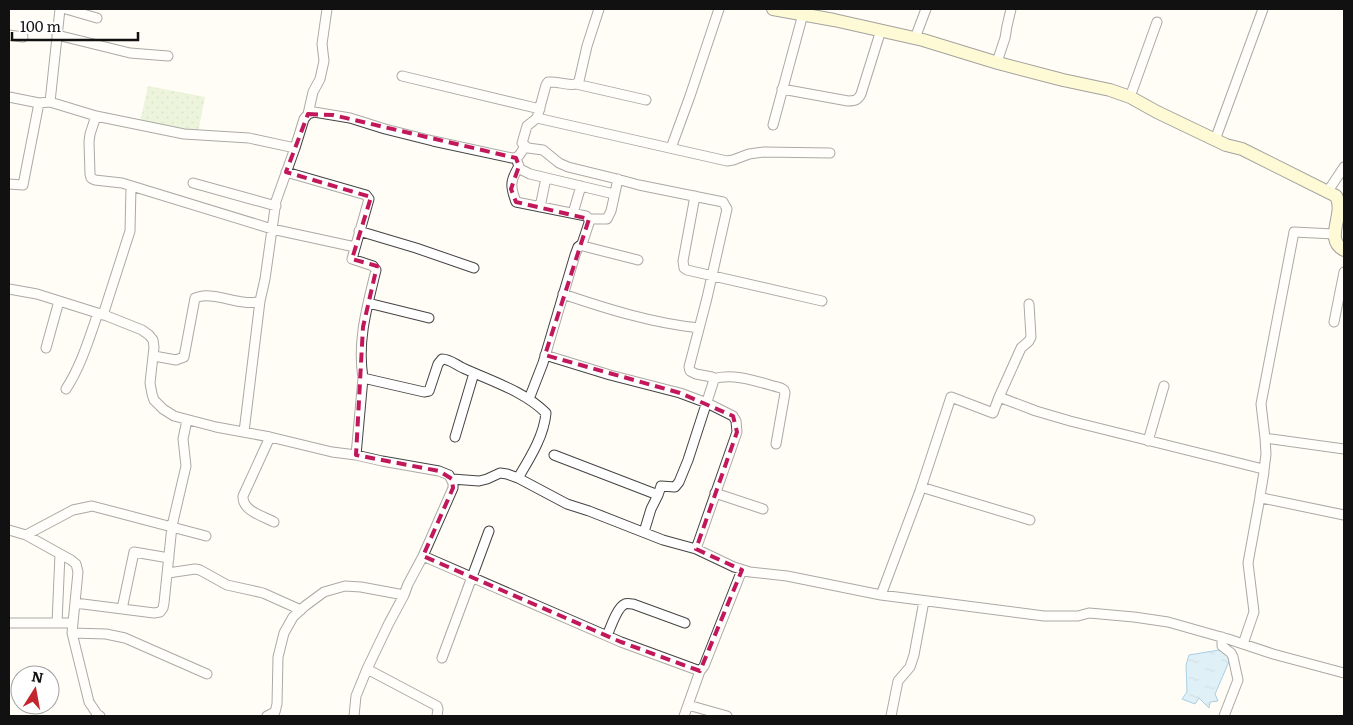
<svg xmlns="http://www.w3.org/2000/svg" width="1353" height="725" viewBox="0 0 1353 725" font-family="Literata,serif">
<defs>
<pattern id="grass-dots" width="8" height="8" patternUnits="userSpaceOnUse" patternTransform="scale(1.25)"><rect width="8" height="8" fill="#d5ebbd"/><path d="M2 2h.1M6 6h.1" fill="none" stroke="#b6c8a1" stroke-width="1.8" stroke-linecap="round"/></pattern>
<pattern id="water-ripples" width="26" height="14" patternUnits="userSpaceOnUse" patternTransform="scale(1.25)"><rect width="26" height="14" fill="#b9e0f7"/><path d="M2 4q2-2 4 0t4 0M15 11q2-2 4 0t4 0" fill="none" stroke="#9ebfd3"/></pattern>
</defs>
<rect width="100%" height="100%" fill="#fffdf5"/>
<path fill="url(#grass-dots)" d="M 148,86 L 205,97 L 198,133 L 140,122 Z"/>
<path fill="url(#water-ripples)" stroke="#3f96cf" d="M 1219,650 L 1229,653 L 1231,657 L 1215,694 L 1218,701 L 1210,702 L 1209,708 L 1199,698 L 1195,704 L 1182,699 L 1187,692 L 1186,665 L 1189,655 Z"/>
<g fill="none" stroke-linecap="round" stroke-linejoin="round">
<g stroke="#444" stroke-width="11">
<path id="street" d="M 66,9 L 97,18
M 9,35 L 23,37
M 57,35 L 130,53 L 168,56
M 915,38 L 926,9
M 997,62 L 1005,38 L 1007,26 L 1011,9
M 402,76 L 540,109
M 576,84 L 646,100
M 782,89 L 848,101 C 855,101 858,100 861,94 L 881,30
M 9,97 L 39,103 L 50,102 L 96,116 L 184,134 L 249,138 L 295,148 L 304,119 L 308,114 L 314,112 L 350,118 L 385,129 L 433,141 L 512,158 C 520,158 521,152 525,146
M 1130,97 L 1157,22
M 50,102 L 60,9
M 308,114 L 313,92 L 320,79 L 324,61 L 322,44 L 327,9
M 96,116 L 90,134 L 89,142 L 90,174 L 91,178 L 95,180 L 122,183 L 272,229 L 355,247
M 537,118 L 727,161 L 733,160 L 749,154 L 764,152 L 830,153
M 773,125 L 803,14
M 1215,140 L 1263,9
M 671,148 L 690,96 L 719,9
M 517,161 L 520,169 L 530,174 L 614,194
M 519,166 C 510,181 510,186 516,202 L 586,216 L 589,219 L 589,223 L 582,244 L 583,246 L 638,260
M 286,172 L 366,195 L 369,199 L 352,259 L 373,266 L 376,270 C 367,307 357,341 363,378 L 424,392 L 429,391 L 438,364 L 442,359 C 450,359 456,365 463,368 C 491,381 524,391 546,413 C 544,436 530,458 518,478
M 193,183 L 276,206
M 9,184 L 23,185 L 39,103
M 1328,191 L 1344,167
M 695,196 L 683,261 L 684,268 L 687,270 L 822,301
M 540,207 L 546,178
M 573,213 L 581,186
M 589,219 L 607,219 L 611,211 L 618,179
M 359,231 L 416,248 L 474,268
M 9,289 L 37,294 L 107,316 L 142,330 L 149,335 L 153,340 L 154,347 L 150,383 L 152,394 L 154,400 L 163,409 L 174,416 L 216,427 L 270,437 L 332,452 L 356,455 L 382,461 L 439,471 L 449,475 L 453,483 L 453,488 L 423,556 L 408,584 L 404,595 L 389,623 L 367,669 L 356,696 L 354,716
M 563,294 C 607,309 652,323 699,328
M 368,303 L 429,318
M 1029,304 L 1031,337 L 1029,341 L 1021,348 L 999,397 L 1036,411 L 1070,421 L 1263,469 L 1264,472 L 1260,496 L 1262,498 L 1344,515
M 103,315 L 130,231 L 131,186
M 1334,322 L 1344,272
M 46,348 L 59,301
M 545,355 L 610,375 L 680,393 L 707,403 L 733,416 L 736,421 L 737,432 L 696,549
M 154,356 L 176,360 L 184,357 L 195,298 C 198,297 200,296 203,296 C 220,294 244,307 260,301 L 265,279 L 276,201 L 295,148
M 713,379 C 734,372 761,383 781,388 L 784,390 L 785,393 L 776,444
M 66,389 C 81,366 89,339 98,313
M 529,399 L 543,363 L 575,255 L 578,247 L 582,244
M 244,432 L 260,301
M 270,437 L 243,496 C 242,511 263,516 274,522
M 455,437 L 474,373
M 1265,438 L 1344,449
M 1148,441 L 1164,386
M 356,455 L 363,378
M 554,455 L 658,495 L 661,486 L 675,487 L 679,482 L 688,460 L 713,383 L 713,379 L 712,377 L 696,374 L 690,371 L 689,367 L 707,298 L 727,209 L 723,202 L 639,185 L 613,178 L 568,167 L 559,163 L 543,150 L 528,148 L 522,143 L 527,126 L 537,118 L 546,85 L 548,82 C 558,81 567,86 576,84 L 579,81 L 587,46 L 599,9
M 1264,470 L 1266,454 L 1265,438 L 1261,404 L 1294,232 L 1334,234
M 452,479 L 479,481 L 487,479 L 500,473 L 507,474 L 518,478 L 567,504 L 589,511 L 663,540 L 696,549 L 734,567 L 750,572 L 787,576 L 881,595 L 1044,616 L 1078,616 L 1089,613 L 1134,617 L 1168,622 L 1228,639 L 1273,654 L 1344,673
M 921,487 L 1030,520
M 715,493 L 763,509
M 9,530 L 26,535 L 71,560 L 76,564 L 78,572 L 72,633 L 89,702 L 97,714 L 100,716
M 644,532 L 651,509 L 658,495
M 26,535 L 73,510 L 92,506 L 206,536
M 423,556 L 621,642 L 700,671
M 168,573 L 195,569 L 200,570 L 227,585 L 263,593 L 301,610
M 881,595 L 920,491 L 951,397 L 993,413 L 999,397
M 75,603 L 154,613 L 160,612 L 163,608 L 164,603 L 172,526 L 186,466 L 183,439 L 187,420
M 122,609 L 134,552 L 169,558
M 9,623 L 73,623
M 57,623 L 60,554
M 72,633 L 106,634 L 125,638 L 207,674
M 607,636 C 610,629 617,607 625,604 C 627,603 630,604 633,604 L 685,623
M 1222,637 L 1222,646 L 1231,653 L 1233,657 L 1238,680 L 1224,716
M 1243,644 L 1254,612 L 1248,563 L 1260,497
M 442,658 L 489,531
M 367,669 L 437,706 L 438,709 L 437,716
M 688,705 L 727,716
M 267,716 L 275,712 L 277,704 L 278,657 L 284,633 L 293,617 L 305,606 L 324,592 L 345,586 L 361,587 L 404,595
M 684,716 L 700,671 L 704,666 L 742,570
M 891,716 L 898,681 L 910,667 L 914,655 L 924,601"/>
</g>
<g stroke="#333" stroke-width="14">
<path id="secondary" d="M 773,9 L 834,20 L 923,40 L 998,63 L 1063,80 L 1110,90 L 1130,97 L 1157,112 L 1226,145 L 1242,149 L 1336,196 C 1346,214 1323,239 1344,250"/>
</g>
<use href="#street" stroke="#fff" stroke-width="9"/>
<use href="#secondary" stroke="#fff6b0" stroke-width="12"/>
</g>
<path d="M0 0H1353V725H0ZM 308,114 L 333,115 L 516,158 L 519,166 L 511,189 L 516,202 L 589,219 L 545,355 L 680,393 L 733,416 L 737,432 L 696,549 L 742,570 L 700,671 L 621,642 L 423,556 L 453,488 L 452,479 L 439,471 L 356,455 L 363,327 L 377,266 L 352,259 L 371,197 L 286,172 Z" fill="#fffdf5" fill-opacity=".55" fill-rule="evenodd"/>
<path fill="none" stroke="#c2185b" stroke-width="4" stroke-dasharray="10 6" stroke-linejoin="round" d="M 308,114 L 333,115 L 516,158 L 519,166 L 511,189 L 516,202 L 589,219 L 545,355 L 680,393 L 733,416 L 737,432 L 696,549 L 742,570 L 700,671 L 621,642 L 423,556 L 453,488 L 452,479 L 439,471 L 356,455 L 363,327 L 377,266 L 352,259 L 371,197 L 286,172 Z"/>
<rect width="1353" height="725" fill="none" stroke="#111111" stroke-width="20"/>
<g transform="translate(35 690) rotate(11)"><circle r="24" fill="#ffffff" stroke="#a0a0a0"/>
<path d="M0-4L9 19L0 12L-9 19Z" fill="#c4262e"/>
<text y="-8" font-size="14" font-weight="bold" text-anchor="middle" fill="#111111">N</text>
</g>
<path d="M12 32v8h126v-8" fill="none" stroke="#111111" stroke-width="2.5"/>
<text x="20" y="32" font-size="15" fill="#111111" stroke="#ffffff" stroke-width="4" paint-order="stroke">100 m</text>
</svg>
